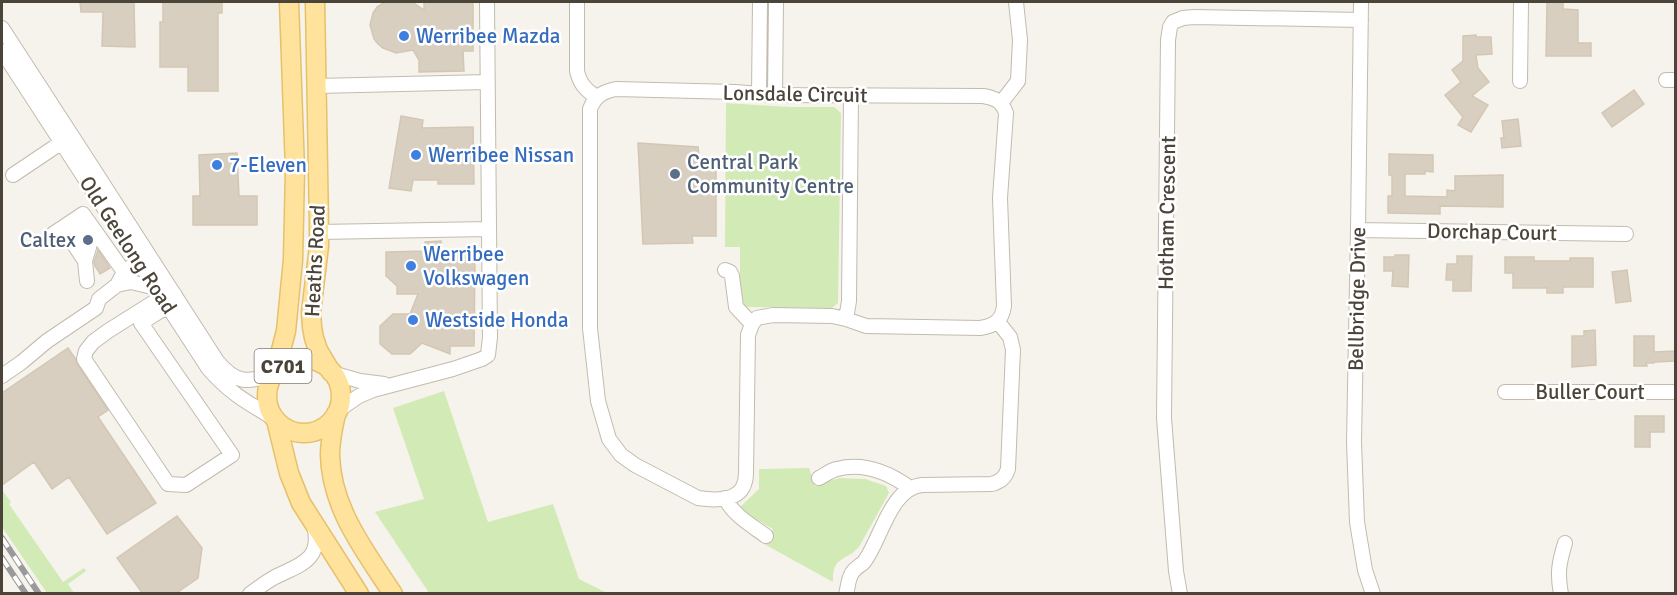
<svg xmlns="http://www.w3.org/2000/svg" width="1677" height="595" viewBox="0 0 1677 595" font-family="Signika,sans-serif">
<rect width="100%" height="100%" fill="#f6f3ec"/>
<path fill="#d2eab5" d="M 726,103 L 790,107 L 834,107 L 841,113 L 838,303 L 832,308 L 745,307 L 740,293 L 740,247 L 725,247 Z
M 444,391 L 488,522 L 553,504 L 579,579 L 607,593 L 429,593 L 375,512 L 424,499 L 393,408 Z
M 809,468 L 815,486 L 839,478 L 865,479 L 886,486 L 889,493 L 859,547 C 845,562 832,556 833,582 L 764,544 L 773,529 L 740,510 L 739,508 L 759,489 L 759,469 Z
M 2,490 L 11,502 L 9,504 L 63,582 L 84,568 L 86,571 L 68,584 L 74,593 L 47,593 L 2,527 Z"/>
<path fill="#d8cfc1" stroke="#d3c7b4" stroke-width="1.5" d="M 80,2 L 134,2 L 135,47 L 102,46 L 103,12 L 81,12 Z
M 163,2 L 222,2 L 222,13 L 218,13 L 218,91 L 188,91 L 188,67 L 160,67 L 160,22 L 163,22 Z
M 385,2 L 412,2 L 424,10 L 424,2 L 473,2 L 473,51 L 463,51 L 464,71 L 419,72 L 419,60 L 413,50 L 396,53 L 383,48 L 378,44 L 374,39 L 370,25 L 373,13 L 377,7 Z
M 1547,2 L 1563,2 L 1563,9 L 1578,10 L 1578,43 L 1591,43 L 1591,56 L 1546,56 Z
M 1476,35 L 1476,37 L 1491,37 L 1492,54 L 1476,55 L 1478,68 L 1489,82 L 1472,96 L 1488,105 L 1471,132 L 1458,125 L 1463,117 L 1445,95 L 1461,82 L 1452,70 L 1463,61 L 1463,36 Z
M 1634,90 L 1644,104 L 1612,127 L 1602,113 Z
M 401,116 L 423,120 L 422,128 L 473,127 L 474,184 L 438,184 L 438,180 L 413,180 L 411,191 L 389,188 Z
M 1518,119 L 1521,146 L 1502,148 L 1501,138 L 1504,138 L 1502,121 Z
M 638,143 L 698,147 L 700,164 L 716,164 L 716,236 L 692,236 L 693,243 L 643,244 Z
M 237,153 L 239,196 L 257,196 L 257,225 L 193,225 L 193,196 L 200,196 L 199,155 Z
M 1389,154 L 1433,155 L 1433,172 L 1425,171 L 1425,174 L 1405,174 L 1405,196 L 1447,197 L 1447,190 L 1455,191 L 1455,176 L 1503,175 L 1503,207 L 1440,206 L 1440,214 L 1388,213 L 1388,196 L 1392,196 L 1392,175 L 1389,175 Z
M 441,241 L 441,256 L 475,256 L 474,346 L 450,346 L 450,354 L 422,343 L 410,354 L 392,354 L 380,344 L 380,326 L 393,314 L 410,314 L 418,294 L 397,294 L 397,286 L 386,276 L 386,252 L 425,251 L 425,242 Z
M 98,250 L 110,268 L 100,274 L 95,266 L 94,262 Z
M 1395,255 L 1409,255 L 1408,287 L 1392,286 L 1393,271 L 1384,271 L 1384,257 L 1395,257 Z
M 1457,256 L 1472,256 L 1471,291 L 1453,291 L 1453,280 L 1446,280 L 1447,264 L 1457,264 Z
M 1505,257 L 1534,257 L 1534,261 L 1570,261 L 1570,258 L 1593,258 L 1593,287 L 1563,287 L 1563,293 L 1547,293 L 1547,288 L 1513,288 L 1513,273 L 1505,273 Z
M 1627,270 L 1631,301 L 1616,303 L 1612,272 Z
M 1595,330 L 1596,365 L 1572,367 L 1572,336 L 1584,336 L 1584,331 Z
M 1634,336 L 1654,336 L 1654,352 L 1676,351 L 1676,361 L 1654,362 L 1654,363 L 1646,363 L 1647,366 L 1634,366 Z
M 68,348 L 75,358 L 77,364 L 108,410 L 98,417 L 156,503 L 107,534 L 69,477 L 52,489 L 34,462 L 2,485 L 2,393 Z
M 1635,416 L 1664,416 L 1664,432 L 1650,432 L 1650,447 L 1635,447 Z
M 177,516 L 202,548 L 198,578 L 175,594 L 143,594 L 117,558 Z"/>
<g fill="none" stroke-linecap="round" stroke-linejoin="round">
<g stroke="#c2bbae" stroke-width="16">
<path id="minor" d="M 577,2 L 577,71 C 580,84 585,89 596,97
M 1361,2 L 1358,230 L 1354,442 L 1357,522 L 1365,570 L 1373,594
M 2,28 L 87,159 L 217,361 C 236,384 247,383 274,374
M 2,51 L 208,368 C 228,392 248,403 275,419
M 1666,80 L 1676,80
M 1520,81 L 1521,2
M 317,86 L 487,82
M 616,89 L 735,92 L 775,95 L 983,96 C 995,98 1002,101 1006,113 L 1000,198 L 1004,306 C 1002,321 994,326 980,328 L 866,326 L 846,319 L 832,316 L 773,315 L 757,318 L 752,324 L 748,335 L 746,473 C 746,478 745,483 743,487 C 735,502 711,500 698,498 L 635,465 L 621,455 L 609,439 L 598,401 L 590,328 L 590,109 C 595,96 602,92 616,89 Z
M 759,94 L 760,2
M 775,95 L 776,2
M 1001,103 L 1018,81 L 1020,40 L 1016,2
M 13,175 L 68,138
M 74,220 L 90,244 L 85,261
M 63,228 L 85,261 L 87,281
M 1358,230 L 1626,234
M 319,232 L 488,229
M 53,234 L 83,214 L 124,272
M 725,270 L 730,272 L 732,276 L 736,307 L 752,324
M 117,285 L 131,282 L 156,288
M 175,295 L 168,306 L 141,323 L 232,455 L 186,485 L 168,484 L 84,359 L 86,351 L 93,342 L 108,331 L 162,297 Z
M 846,319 L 849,301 L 851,95
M 332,373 L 360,381 L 384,384
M 2,376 L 22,362 L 47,341 L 96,308 L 99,299 L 117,285 L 124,272 L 139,261 L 146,260
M 1505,392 L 1676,392
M 337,411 L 359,396 L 373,390 L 453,369 L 482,359 L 488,355 L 490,337 L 487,2
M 819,478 C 825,475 831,470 837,469 C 864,462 888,472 910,488
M 725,498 C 733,515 751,525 766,536
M 250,594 C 258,588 266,582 275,577 C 299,565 323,560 314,526
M 846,594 C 848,588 848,580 851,575 C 853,569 860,566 864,562 C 881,540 890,488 922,485 L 992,484 C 1001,481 1005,478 1008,469 L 1013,350 L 1010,337 L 998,322
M 1180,594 L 1176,571 L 1164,418 L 1168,40 L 1170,27 L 1173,22 L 1183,18 L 1194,17 L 1361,20
M 1561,594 C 1557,573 1559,563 1565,543"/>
</g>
<g stroke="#e6c16a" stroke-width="21">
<path id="major" d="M 315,2 L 319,225 L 319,246 L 311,312 L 312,327 L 314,338 L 318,350 L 331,372
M267 396a37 37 0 1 1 74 0a37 37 0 1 1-74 0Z
M 275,373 L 286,331 L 293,260 L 295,170 L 289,2
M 336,414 C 333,427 330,441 330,455 C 331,508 365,551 393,594
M 276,420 L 289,473 L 301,503 L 359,594"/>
</g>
<use href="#minor" stroke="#fff" stroke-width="14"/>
<use href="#major" stroke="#ffe39c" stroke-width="18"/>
<g stroke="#9a9a9a" stroke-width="6">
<path id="rail" d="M 2,538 L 39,594
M 2,558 L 26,594"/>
</g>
<use href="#rail" stroke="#fff" stroke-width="4" stroke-dasharray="11" stroke-linecap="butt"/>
</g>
<g fill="#3f7fe0" stroke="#fff" stroke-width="2">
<circle cx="404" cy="36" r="6"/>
<circle cx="416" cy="155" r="6"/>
<circle cx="217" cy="165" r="6"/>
<circle cx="411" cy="266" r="6"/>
<circle cx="413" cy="320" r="6"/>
</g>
<g fill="#5c6f8a" stroke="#fff" stroke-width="2">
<circle cx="675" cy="174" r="6"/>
<circle cx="88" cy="240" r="6"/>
</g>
<g text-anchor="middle" stroke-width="5" stroke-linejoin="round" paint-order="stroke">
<rect fill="#fff" stroke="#817c74" stroke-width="1.5" x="254.5" y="349" width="57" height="34" rx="4.5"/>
<g font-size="20" font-weight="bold" fill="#4b4439">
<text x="283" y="373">C701</text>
</g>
<g font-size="21" fill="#366cbe" stroke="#fff" text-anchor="start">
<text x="416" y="43">Werribee Mazda</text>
<text x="428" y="162">Werribee Nissan</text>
<text x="229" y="172">7-Eleven</text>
<text x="423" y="261">Werribee<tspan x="423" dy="24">Volkswagen</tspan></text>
<text x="425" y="327">Westside Honda</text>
</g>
<g font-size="21" fill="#4b4439" stroke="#fff">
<text transform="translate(795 94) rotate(1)" y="7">Lonsdale Circuit</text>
<text transform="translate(1167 213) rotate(-89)" y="7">Hotham Crescent</text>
<text transform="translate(1492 232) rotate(1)" y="7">Dorchap Court</text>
<text transform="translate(128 245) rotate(57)" y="7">Old Geelong Road</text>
<text transform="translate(315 261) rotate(-87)" y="7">Heaths Road</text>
<text transform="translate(1357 299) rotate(-89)" y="7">Bellbridge Drive</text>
<text x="1590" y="399">Buller Court</text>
</g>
<g font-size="21" fill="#4e5e75" stroke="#fff" text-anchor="start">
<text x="687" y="169">Central Park<tspan x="687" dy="24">Community Centre</tspan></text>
<text x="76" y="247" text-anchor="end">Caltex</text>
</g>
</g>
<rect width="1677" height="595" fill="none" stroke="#4b4439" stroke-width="6"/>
</svg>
